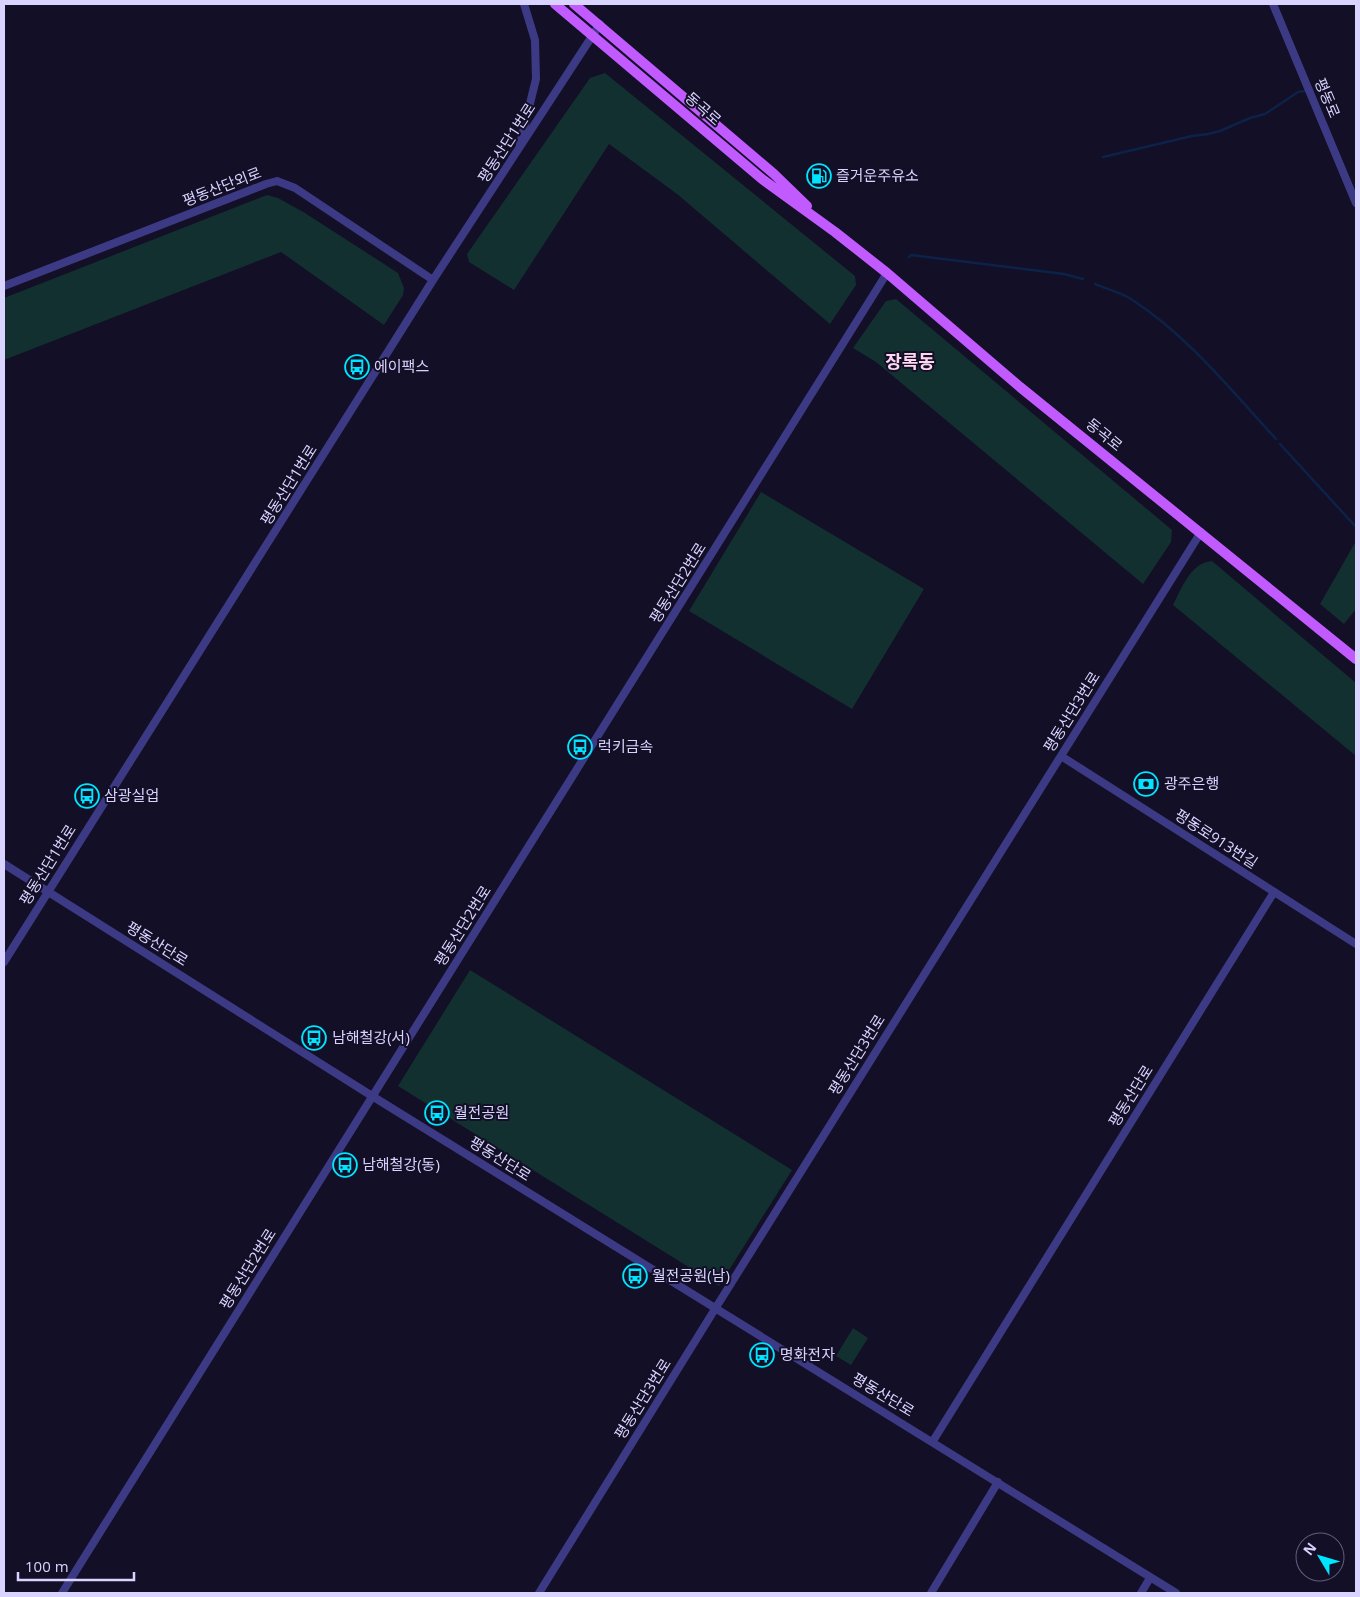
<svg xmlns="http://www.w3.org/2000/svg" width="1360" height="1597" viewBox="0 0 1360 1597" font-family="'Open Sans','Noto Sans KR',sans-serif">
<rect width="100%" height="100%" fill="#130f26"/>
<path fill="#12302f" d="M 605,73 L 855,276 L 856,285 L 830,324 L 677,194 L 609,144 L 514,290 L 469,262 L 467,254 L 590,78 Z
M 267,195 L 278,198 L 305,213 L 398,273 L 404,288 L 403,295 L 384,325 L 281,252 L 4,360 L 4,298 Z
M 896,299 L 1172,530 L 1171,542 L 1143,584 L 876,362 L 853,348 L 886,301 Z
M 761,492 L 924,589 L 852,709 L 689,611 Z
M 1356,541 L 1356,609 L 1344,624 L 1320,604 Z
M 1212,561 L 1356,683 L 1356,756 L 1173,605 C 1182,588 1190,563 1212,561 Z
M 470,970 L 792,1170 L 719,1286 L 398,1086 Z
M 853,1328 L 868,1338 L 851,1365 L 836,1356 Z"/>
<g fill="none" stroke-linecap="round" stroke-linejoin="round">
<path stroke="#0c2248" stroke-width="2.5" d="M 1103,157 L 1192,136 L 1208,134 L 1220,131 L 1250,118 L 1265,114 L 1298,92 L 1305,91
M 909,257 L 911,255 L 1064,274 L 1083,279
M 1095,284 C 1107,289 1120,292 1131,299 C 1187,335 1231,390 1276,439
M 1280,444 L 1356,527"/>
<path stroke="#3d3a85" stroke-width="8" d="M 1273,4 L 1356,203
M 520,144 L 536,79 L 535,40 L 524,4
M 4,286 L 266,184 L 277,181 L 295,188 L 433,280
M 1061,756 L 1356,944
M 4,864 L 372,1096 L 1176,1593
M 4,962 L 433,280 L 600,24
M 933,1441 L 1274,892
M 62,1593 L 887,273
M 539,1593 L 715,1309 L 1201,532
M 931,1593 L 998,1482
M 1141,1593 L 1150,1578"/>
<path stroke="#c25bff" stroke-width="10" d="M 555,4 L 762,179 L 835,232 L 887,273 L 1020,387 L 1356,659
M 574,4 L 774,174 L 807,206"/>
</g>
<defs>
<g id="fuel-ring" transform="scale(1.25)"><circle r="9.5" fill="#130f26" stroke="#00e5ff" stroke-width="1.5"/><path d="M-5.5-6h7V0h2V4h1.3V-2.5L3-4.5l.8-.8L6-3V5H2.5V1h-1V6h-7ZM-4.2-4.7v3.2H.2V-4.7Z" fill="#00e5ff"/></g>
<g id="bus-ring" transform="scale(1.25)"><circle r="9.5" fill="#130f26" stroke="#00e5ff" stroke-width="1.5"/><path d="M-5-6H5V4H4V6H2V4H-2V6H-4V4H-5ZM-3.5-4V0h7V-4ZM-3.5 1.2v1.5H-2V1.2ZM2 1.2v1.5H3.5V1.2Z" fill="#00e5ff"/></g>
<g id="bank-ring" transform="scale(1.25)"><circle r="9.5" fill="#130f26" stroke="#00e5ff" stroke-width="1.5"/><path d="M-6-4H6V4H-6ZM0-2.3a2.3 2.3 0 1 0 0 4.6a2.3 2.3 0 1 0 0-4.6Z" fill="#00e5ff"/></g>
</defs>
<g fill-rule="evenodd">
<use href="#fuel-ring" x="819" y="176"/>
<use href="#bus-ring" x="357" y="367"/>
<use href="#bus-ring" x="580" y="747"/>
<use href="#bank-ring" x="1146" y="784"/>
<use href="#bus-ring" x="87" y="796"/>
<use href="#bus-ring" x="314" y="1038"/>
<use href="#bus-ring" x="437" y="1113"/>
<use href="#bus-ring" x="345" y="1165"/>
<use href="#bus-ring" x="635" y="1276"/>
<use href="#bus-ring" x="762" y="1355"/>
</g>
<g text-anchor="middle" stroke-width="4" stroke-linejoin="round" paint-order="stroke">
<g font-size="15" fill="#d9d4ff" stroke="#130f26">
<text transform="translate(1327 98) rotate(67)" y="5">평동로</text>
<text transform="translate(703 109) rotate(41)" y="5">동곡로</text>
<text transform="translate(507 143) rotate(-57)" y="5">평동산단1번로</text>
<text transform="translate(222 187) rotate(-21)" y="5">평동산단외로</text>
<text transform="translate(1104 435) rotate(39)" y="5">동곡로</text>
<text transform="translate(289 485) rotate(-58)" y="5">평동산단1번로</text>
<text transform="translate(678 583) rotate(-58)" y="5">평동산단2번로</text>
<text transform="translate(1072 712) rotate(-58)" y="5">평동산단3번로</text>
<text transform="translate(1216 839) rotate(33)" y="5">평동로913번길</text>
<text transform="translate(48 865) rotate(-58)" y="5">평동산단1번로</text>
<text transform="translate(463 926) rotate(-58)" y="5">평동산단2번로</text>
<text transform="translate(157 944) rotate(32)" y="5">평동산단로</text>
<text transform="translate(857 1055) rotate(-58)" y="5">평동산단3번로</text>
<text transform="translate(1131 1096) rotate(-58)" y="5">평동산단로</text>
<text transform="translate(500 1159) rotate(32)" y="5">평동산단로</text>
<text transform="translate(248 1269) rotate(-58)" y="5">평동산단2번로</text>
<text transform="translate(883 1395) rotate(31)" y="5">평동산단로</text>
<text transform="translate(643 1399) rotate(-58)" y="5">평동산단3번로</text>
</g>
<g font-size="15" fill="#d9d4ff" stroke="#130f26" text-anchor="start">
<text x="836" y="181">즐거운주유소</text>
<text x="374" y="372">에이팩스</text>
<text x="598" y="752">럭키금속</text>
<text x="1164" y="789">광주은행</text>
<text x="104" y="801">삼광실업</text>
<text x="332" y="1043">남해철강(서)</text>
<text x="454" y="1118">월전공원</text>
<text x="362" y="1170">남해철강(동)</text>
<text x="652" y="1281">월전공원(남)</text>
<text x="780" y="1360">명화전자</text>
</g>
<g font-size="18" font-weight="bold" fill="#ffd6f0" stroke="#130f26">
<text x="910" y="368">장록동</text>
</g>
</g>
<rect width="1360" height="1597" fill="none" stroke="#d9d4ff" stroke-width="10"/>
<g transform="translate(1320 1557) rotate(308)"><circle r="24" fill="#130f26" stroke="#625e7d"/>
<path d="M0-4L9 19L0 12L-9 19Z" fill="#00e5ff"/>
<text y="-8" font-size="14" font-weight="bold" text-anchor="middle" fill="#d9d4ff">N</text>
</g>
<path d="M18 1572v8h116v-8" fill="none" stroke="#d9d4ff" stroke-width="2.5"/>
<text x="25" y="1572" font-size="15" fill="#d9d4ff" stroke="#130f26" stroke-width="4" paint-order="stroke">100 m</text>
</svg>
